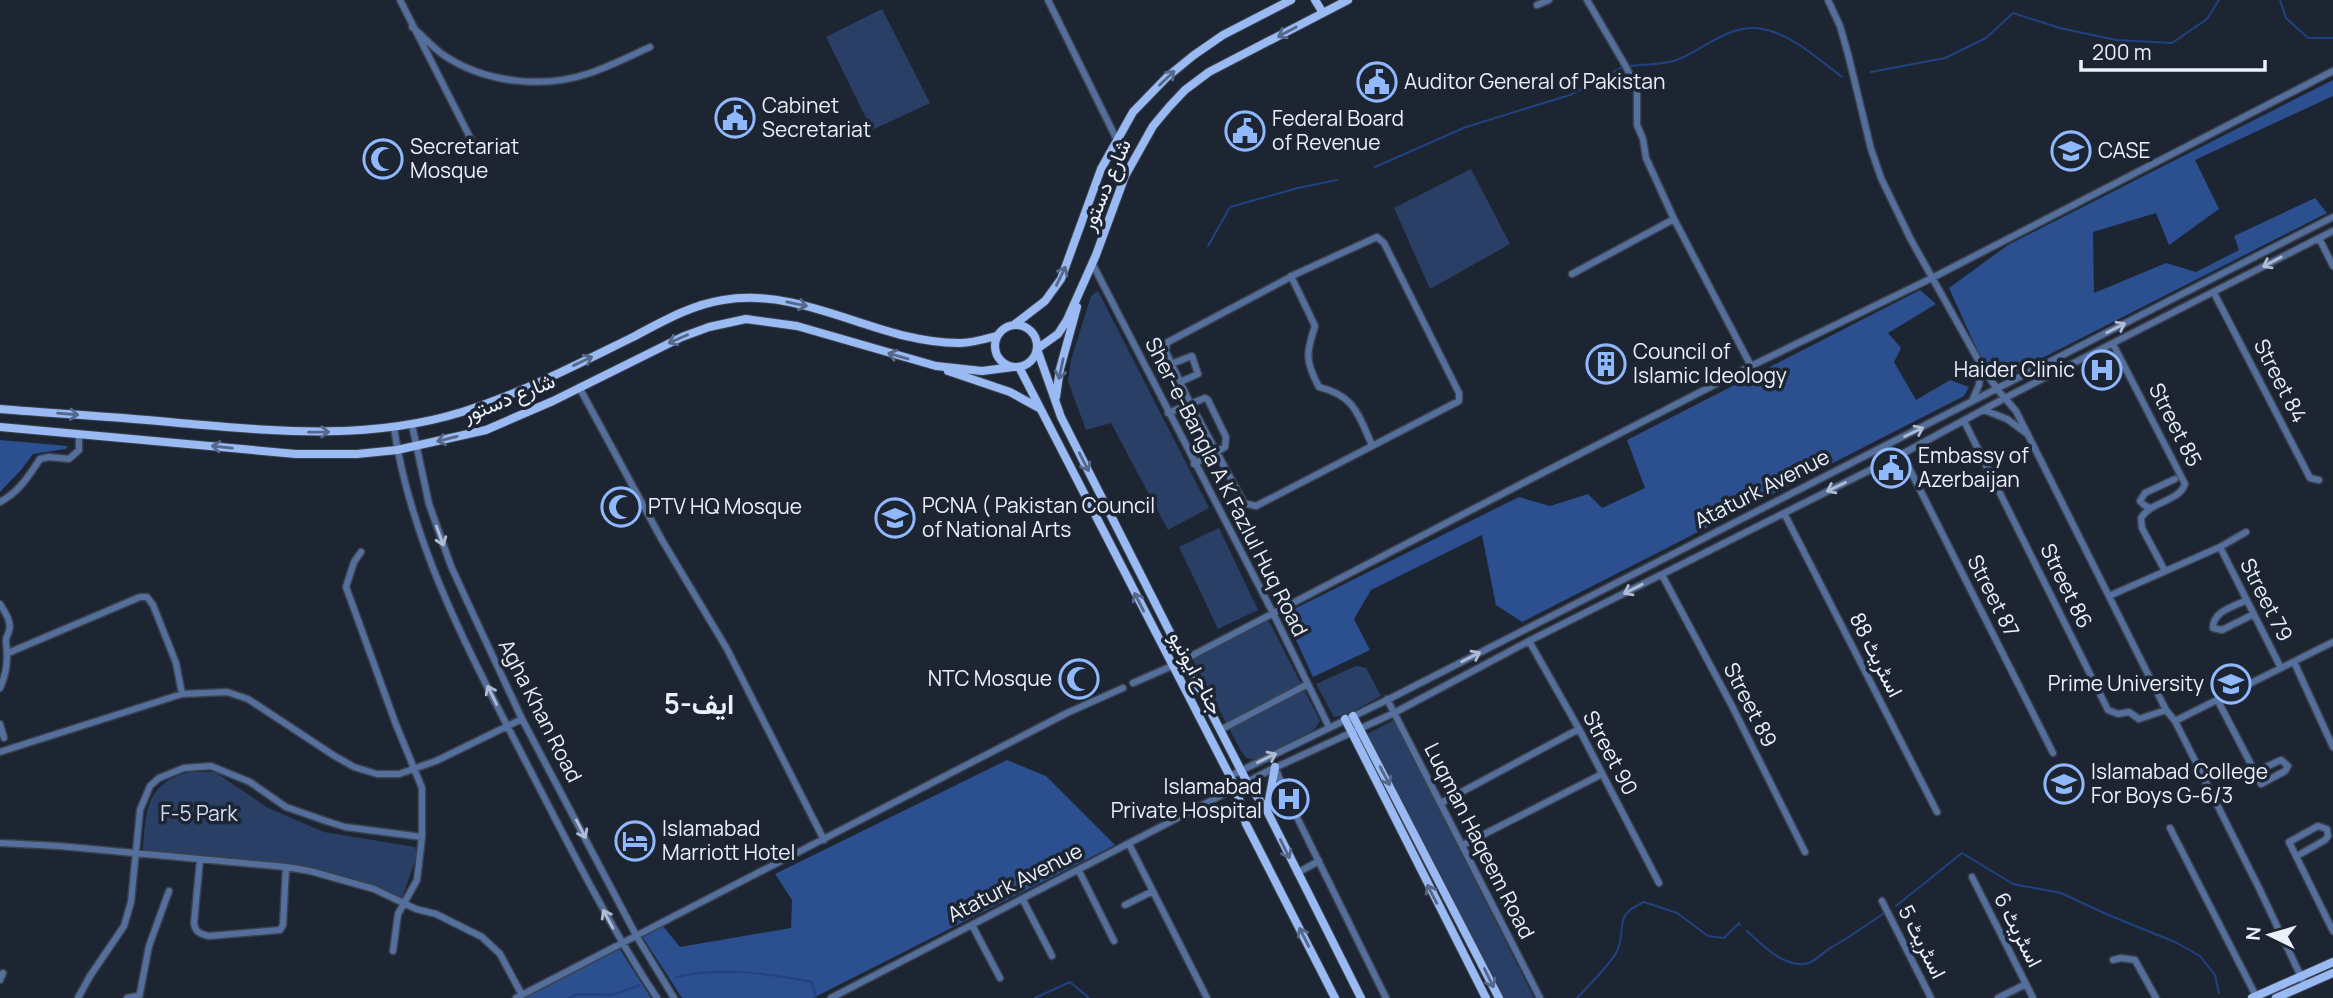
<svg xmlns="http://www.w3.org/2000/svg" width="2333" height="998" viewBox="0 0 2333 998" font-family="Manrope,Vazirmatn,sans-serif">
<rect width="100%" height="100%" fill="#1d2533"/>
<path fill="#2a3f66" d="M 882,9 L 930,103 L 872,130 L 826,37 Z
M 1471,169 L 1510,244 L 1430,289 L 1394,208 Z
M 1098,291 L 1209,508 L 1168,530 L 1111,423 L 1086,430 L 1068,381 L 1071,360 L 1091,296 Z
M 1219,528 L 1258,610 L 1218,629 L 1179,547 Z
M 1267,620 L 1270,623 L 1320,721 L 1314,730 L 1256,760 L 1246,758 L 1241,751 L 1192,658 Z
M 1356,666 L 1366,668 L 1381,696 L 1346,715 L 1334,717 L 1316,684 Z
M 1394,720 L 1534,998 L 1499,998 L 1363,736 Z
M 189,772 L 215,772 L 268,808 L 324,832 L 415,847 L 417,855 L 402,898 L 349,879 L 299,867 L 143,850 C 146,811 145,784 189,772 Z"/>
<path fill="#2c4f8f" d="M 2333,80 L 2333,96 L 2195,160 L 2219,209 L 2169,245 L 2156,213 L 2093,232 L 2094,293 L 2166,263 L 2196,272 L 2239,250 L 2234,236 L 2315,198 L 2327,213 L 2007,376 L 1984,365 L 1949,288 L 2008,245 Z
M 1920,290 L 1936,304 L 1888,333 L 1901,348 L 1894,362 L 1916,400 L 1950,380 L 1969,387 L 1964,396 L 1522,622 L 1496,605 L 1482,535 L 1371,590 L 1354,619 L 1370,650 L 1313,677 L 1284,614 L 1519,497 L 1550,506 L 1588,494 L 1602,508 L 1645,488 L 1627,440 Z
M 0,440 L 68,446 L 66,449 L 33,454 L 21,470 L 0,492 Z
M 1007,760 L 1046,776 L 1115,845 L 813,998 L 682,998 L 642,936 L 662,925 L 680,947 L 791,928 L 792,900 L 775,874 Z
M 619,948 L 651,998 L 523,998 Z"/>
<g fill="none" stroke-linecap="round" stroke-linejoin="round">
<path stroke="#204281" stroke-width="2" d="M 2280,0 L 2286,18 L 2308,38 L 2333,38
M 1629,66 C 1644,64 1663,65 1677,60 C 1705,49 1731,22 1763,29 C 1793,35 1818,59 1842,77
M 1871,72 L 1945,58 L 1986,38 L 2013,13 L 2060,28 L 2116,40 L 2172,43 L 2207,19 L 2219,0
M 1375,167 L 1466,127 L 1570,95 L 1623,67
M 1208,246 L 1230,207 L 1298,188 L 1337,180
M 1896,906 L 1962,853 L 2013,884 L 2061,893 L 2106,914 L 2175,942 L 2200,956 L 2215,975 L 2219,993
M 1747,931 C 1762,945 1786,970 1809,963 C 1817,960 1824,951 1832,947 C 1850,937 1866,925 1883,914
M 676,977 C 722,967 767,973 812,982 L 816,998
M 569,998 L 579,994 L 612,995 L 640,985
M 1035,998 L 1070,982 L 1089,998
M 1577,998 C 1587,987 1612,963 1617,951 C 1628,927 1611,917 1644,902 L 1677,913 L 1708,936 L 1724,938 L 1739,923 L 1740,925"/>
<g stroke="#3a414f" stroke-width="9">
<path id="minor" d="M 400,0 L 478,153
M 1048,0 L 1116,138
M 1587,0 L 1625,65 L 1637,89 L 1637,125 L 1643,139 L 1646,158 L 1674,219 L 1751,366
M 1828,0 L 1840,26 L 1848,54 L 1871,149 L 1881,178 L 1910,238 L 1981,365 L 1997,389 L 2016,411 L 2166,710 L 2175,721 L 2259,888 L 2305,985
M 1537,5 L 1549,0
M 412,27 C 423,36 433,48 445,56 C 486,83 544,89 590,73 C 611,66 630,56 650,47
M 1377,237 L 1384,243 L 1459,393 L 1459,401 L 1256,506 L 1244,503 L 1190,403 L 1166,352 L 1166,346 L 1168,342 L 1298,273 Z
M 2319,238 L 2333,266
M 1092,263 L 1273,613 L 1329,727
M 1572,274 L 1674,219
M 1291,276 L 1315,326 C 1306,353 1305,361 1319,387 C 1355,396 1358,414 1372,445
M 2214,293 L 2310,478 L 2319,480
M 2113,344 L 2185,484 C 2179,502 2151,501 2141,518 L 2142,528 L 2165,571
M 1171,364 L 1192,356 L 1198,374 L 1180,382
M 579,387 L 662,540 L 727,649 L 824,840
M 1972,401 L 1979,385 L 1981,365
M 1984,410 L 2007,419 L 2026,433
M 1168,413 L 1205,398 L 1208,400 L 1226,437 L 1225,447 L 1194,464
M 1964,421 L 2108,710 L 2118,714 L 2129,712 L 2139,719 L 2166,710
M 412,425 L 429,504 L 451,566 L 467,601 L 522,719 L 637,937 L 674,998
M 394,428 C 412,549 473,659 528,766 C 569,845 608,924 657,998
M 1902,454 L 2053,753
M 0,502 C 19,492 28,477 40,459 L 49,457 L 69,459 L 79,450 L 79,434
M 2150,508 L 2144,505 L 2140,501 L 2145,493 L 2175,479
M 1784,513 L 1937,812
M 2220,547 L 2281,668
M 361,552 L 354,562 L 346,587 L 395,722 L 422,788 L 422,837 L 417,880 L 398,914 L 393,951
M 1662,575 L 1732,706 L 1805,852
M 2109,596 L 2220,547 L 2246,532
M 2247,600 C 2233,607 2213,611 2213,628 L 2222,630 L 2254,614
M 0,604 C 5,612 12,622 9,631 C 7,639 6,634 6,642 C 8,660 7,672 0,688
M 1529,641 L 1579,729 L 1659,883
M 8,653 L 140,597 L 147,597 L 153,605 L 176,663 L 182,694
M 2294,662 L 2333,747
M 1133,683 L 1172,666 L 1527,481 L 1751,366 L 1932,278 L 2333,71
M 1387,699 L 1540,998
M 2218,701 L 2255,772 L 2261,784 L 2285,771 L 2288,766 L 2281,760 L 2255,772
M 2175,721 L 2333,642
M 0,724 L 4,738
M 1220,730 L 1308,684
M 0,752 L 182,694 L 227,692 L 248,699 L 333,755 L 354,767 L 377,774 L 399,774 L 436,761 L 522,719
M 1275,767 L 1286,795 L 1386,998
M 1217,797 L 1230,776 L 1391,698 L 2333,217
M 1441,803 L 1579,729
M 2170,828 L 2256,996
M 0,843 L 59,846 L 286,867 L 310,871 L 374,889 L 416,909 L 436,914 L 482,937 L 500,954 L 522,995
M 1129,844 L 1207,998
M 1463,845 L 1602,774
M 2297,856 L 2325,840 L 2328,836 L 2327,829 L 2318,826 L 2289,842 L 2333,931
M 200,859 L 194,923 C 195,932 200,934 209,936 L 280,930 L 283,925 L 286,867
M 1079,871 L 1114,941
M 1297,873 L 1319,861
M 1972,877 L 2033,998
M 1023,900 L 1052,956
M 1882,901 L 1931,998
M 1125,905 L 1153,891
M 972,925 L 1000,978
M 2113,960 L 2121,958 L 2135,960 L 2156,998
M 0,980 L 3,973
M 78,998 L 90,976 L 124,926 L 131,902 L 140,810 L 150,786 L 159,778 L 184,768 L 211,766 L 250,782 L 286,807 L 326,821 L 345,827 L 422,837
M 127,998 L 138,996
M 139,998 L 149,946 L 169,891
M 516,998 L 1067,713 L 1123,688
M 831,998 L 1270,770 L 1394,713 L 1529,641 L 1902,454 L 2005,398 L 2333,231
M 1998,998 L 2026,984"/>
</g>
<g stroke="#3a414f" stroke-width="10">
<path id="major" d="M 1315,0 L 1323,13
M 1015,324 L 1045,301 L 1061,279 L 1101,169 L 1133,112 L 1167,77 L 1194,55 L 1223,35 L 1291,0
M995 346a21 21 0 1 1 42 0a21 21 0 1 1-42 0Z
M 1037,349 L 1061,417 L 1184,660 L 1247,782 L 1267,811 L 1361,998
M 1037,349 L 1058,334 L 1067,320 L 1096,255 L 1125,176 L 1153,126 L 1169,107 L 1185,90 L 1209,72 L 1348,0
M 1019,367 L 1236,788 L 1246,824 L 1335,998
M 948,371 L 1010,392 L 1039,408
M 1056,397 L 1060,369 L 1077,307
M 0,409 C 60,414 119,417 179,423 C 274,431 368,441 462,412 C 520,394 576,365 631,338 C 660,323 690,305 723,300 C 806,286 879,344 960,343 C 972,343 985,339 996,336
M 0,427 L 296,454 L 357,454 L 397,450 L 486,430 L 553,401 L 682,337 L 709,327 L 746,319 L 797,326 L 936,366 L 982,371 L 1013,367
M 1353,716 L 1499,998
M 1345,719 L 1486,998
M 1267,811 L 1275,767
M 2252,998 L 2333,962
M 2276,998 L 2333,973"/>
</g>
<use href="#minor" stroke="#556f9c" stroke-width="6"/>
<use href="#major" stroke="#99baf2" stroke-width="8"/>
</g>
<defs><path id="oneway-shaft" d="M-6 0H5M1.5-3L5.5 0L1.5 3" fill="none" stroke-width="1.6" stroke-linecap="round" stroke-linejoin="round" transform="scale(1.75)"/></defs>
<g stroke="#556889">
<use href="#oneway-shaft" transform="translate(1287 32) rotate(152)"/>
<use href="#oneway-shaft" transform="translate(1167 78) rotate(-44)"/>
<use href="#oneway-shaft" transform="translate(1061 276) rotate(-64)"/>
<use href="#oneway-shaft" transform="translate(797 304) rotate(12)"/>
<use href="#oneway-shaft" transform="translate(678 339) rotate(156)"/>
<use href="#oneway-shaft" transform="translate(898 356) rotate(-164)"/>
<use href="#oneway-shaft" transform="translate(583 361) rotate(-26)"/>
<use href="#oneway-shaft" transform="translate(1061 369) rotate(102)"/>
<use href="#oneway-shaft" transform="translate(68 414) rotate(5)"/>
<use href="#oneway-shaft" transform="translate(319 432) rotate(-1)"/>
<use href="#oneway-shaft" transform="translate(447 439) rotate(166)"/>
<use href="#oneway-shaft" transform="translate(222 447) rotate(-174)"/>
<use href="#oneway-shaft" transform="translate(1084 462) rotate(63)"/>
<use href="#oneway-shaft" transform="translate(1139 602) rotate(-117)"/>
<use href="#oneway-shaft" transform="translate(1385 776) rotate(62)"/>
<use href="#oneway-shaft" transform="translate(1285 849) rotate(64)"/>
<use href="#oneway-shaft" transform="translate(1432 894) rotate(-117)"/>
<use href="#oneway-shaft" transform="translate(1304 937) rotate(-117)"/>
<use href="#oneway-shaft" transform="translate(1489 978) rotate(64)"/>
</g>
<g stroke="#afbcd4">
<use href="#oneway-shaft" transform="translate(2272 262) rotate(152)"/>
<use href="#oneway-shaft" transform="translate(2116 328) rotate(-27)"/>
<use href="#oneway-shaft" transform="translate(1914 432) rotate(-26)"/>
<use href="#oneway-shaft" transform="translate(1836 487) rotate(154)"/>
<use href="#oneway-shaft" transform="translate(440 536) rotate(70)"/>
<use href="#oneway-shaft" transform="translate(1633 589) rotate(153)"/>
<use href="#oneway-shaft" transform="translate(1471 657) rotate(-27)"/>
<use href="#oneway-shaft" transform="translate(492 695) rotate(-116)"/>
<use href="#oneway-shaft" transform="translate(1267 758) rotate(-26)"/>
<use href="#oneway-shaft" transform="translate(581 829) rotate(63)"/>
<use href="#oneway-shaft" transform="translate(608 919) rotate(-118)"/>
</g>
<defs>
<g id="civic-ring" transform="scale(2.0125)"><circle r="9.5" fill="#1d2533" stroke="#90b8fd" stroke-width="1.5"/><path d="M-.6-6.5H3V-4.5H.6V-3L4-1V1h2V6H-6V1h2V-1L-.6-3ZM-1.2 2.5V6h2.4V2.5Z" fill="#90b8fd"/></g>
<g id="university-ring" transform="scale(2.0125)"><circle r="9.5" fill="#1d2533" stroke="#90b8fd" stroke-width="1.5"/><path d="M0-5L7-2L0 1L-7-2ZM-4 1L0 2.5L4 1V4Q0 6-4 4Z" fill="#90b8fd"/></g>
<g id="mosque-ring" transform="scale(2.0125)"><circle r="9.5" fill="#1d2533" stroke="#90b8fd" stroke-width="1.5"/><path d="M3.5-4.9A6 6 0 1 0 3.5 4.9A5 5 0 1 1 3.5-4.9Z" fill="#90b8fd"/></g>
<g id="building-ring" transform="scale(2.0125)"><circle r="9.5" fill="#1d2533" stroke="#90b8fd" stroke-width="1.5"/><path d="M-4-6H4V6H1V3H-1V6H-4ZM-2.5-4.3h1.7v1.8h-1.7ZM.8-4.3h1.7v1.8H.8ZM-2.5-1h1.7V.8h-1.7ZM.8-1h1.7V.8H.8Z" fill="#90b8fd"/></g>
<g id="hospital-ring" transform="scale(2.0125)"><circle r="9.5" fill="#1d2533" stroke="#90b8fd" stroke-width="1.5"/><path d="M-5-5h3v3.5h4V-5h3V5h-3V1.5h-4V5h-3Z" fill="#90b8fd"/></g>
<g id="hotel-ring" transform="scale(2.0125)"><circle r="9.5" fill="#1d2533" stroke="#90b8fd" stroke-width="1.5"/><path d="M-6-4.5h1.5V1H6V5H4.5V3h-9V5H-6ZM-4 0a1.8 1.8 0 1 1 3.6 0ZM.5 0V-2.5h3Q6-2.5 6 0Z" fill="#90b8fd"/></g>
</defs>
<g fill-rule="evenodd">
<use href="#civic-ring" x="1377" y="82"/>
<use href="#civic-ring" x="735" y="118"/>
<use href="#civic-ring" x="1245" y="131"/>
<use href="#university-ring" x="2071" y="151"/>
<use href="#mosque-ring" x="383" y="159"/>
<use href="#building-ring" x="1606" y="364"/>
<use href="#hospital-ring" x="2102" y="370"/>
<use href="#civic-ring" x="1891" y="468"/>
<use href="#mosque-ring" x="621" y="507"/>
<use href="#university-ring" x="895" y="518"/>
<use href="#mosque-ring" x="1079" y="679"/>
<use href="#university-ring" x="2231" y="684"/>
<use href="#university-ring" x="2064" y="784"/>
<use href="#hospital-ring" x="1289" y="799"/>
<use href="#hotel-ring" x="635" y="841"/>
</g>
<g text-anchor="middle" stroke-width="7" stroke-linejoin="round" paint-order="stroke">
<g font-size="21" fill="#ebf0fa" stroke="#1d2533" text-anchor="start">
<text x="1404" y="89">Auditor General of Pakistan</text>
<text x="762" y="113">Cabinet<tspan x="762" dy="24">Secretariat</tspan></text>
<text x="1272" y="126">Federal Board<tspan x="1272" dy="24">of Revenue</tspan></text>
<text x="410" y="154">Secretariat<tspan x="410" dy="24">Mosque</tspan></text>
<text x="2098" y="158">CASE</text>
<text x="1633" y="359">Council of<tspan x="1633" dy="24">Islamic Ideology</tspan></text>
<text x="2075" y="377" text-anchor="end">Haider Clinic</text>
<text x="1918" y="463">Embassy of<tspan x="1918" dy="24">Azerbaijan</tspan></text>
<text x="922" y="513">PCNA ( Pakistan Council<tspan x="922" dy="24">of National Arts</tspan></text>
<text x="648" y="514">PTV HQ Mosque</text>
<text x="1052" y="686" text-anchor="end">NTC Mosque</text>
<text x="2204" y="691" text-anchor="end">Prime University</text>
<text x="2091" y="779">Islamabad College<tspan x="2091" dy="24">For Boys G-6/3</tspan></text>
<text x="1262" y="794" text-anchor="end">Islamabad<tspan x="1262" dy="24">Private Hospital</tspan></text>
<text x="662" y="836">Islamabad<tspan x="662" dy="24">Marriott Hotel</tspan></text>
</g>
<g font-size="21" fill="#ebf0fa" stroke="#1d2533">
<text transform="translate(1106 185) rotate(-67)" y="7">شارع دستور</text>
<text transform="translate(2280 381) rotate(63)" y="7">Street 84</text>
<text transform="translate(509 398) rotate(-22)" y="7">شارع دستور</text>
<text transform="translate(2175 425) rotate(63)" y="7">Street 85</text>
<text transform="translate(1226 487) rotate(63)" y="7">Sher-e-Bangla A K Fazlul Huq Road</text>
<text transform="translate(1762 489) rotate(-27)" y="7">Ataturk Avenue</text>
<text transform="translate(2066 586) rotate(64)" y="7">Street 86</text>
<text transform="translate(1993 596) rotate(63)" y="7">Street 87</text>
<text transform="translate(2266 600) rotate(63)" y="7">Street 79</text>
<text transform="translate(1876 655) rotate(63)" y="7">اسٹریٹ 88</text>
<text transform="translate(1196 673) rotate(62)" y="7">جناح ایونیو</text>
<text transform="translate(1750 705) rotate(63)" y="7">Street 89</text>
<text transform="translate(540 711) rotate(63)" y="7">Agha Khan Road</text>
<text transform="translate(1610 753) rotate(62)" y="7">Street 90</text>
<text transform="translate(1479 841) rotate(63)" y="7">Luqman Haqeem Road</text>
<text transform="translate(1015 883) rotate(-27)" y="7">Ataturk Avenue</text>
<text transform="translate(2018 930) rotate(63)" y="7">اسٹریٹ 6</text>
<text transform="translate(1922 942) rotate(63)" y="7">اسٹریٹ 5</text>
</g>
<g font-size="21" fill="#d3dff1" stroke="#1d2533">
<text x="199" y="821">F-5 Park</text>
</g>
<g font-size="28" font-weight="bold" fill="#ebf0fa" stroke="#1d2533">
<text x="699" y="714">ایف-5</text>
</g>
</g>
<g transform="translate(2270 935) rotate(275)" stroke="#1d2533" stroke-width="5" paint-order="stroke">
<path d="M0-5L12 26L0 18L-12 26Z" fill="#ebf0fa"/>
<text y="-10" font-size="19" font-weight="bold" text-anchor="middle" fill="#ebf0fa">N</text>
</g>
<path d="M2081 60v10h184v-10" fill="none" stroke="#ebf0fa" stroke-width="3.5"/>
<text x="2092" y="60" font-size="21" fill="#ebf0fa" stroke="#1d2533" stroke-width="5" paint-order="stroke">200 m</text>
</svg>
